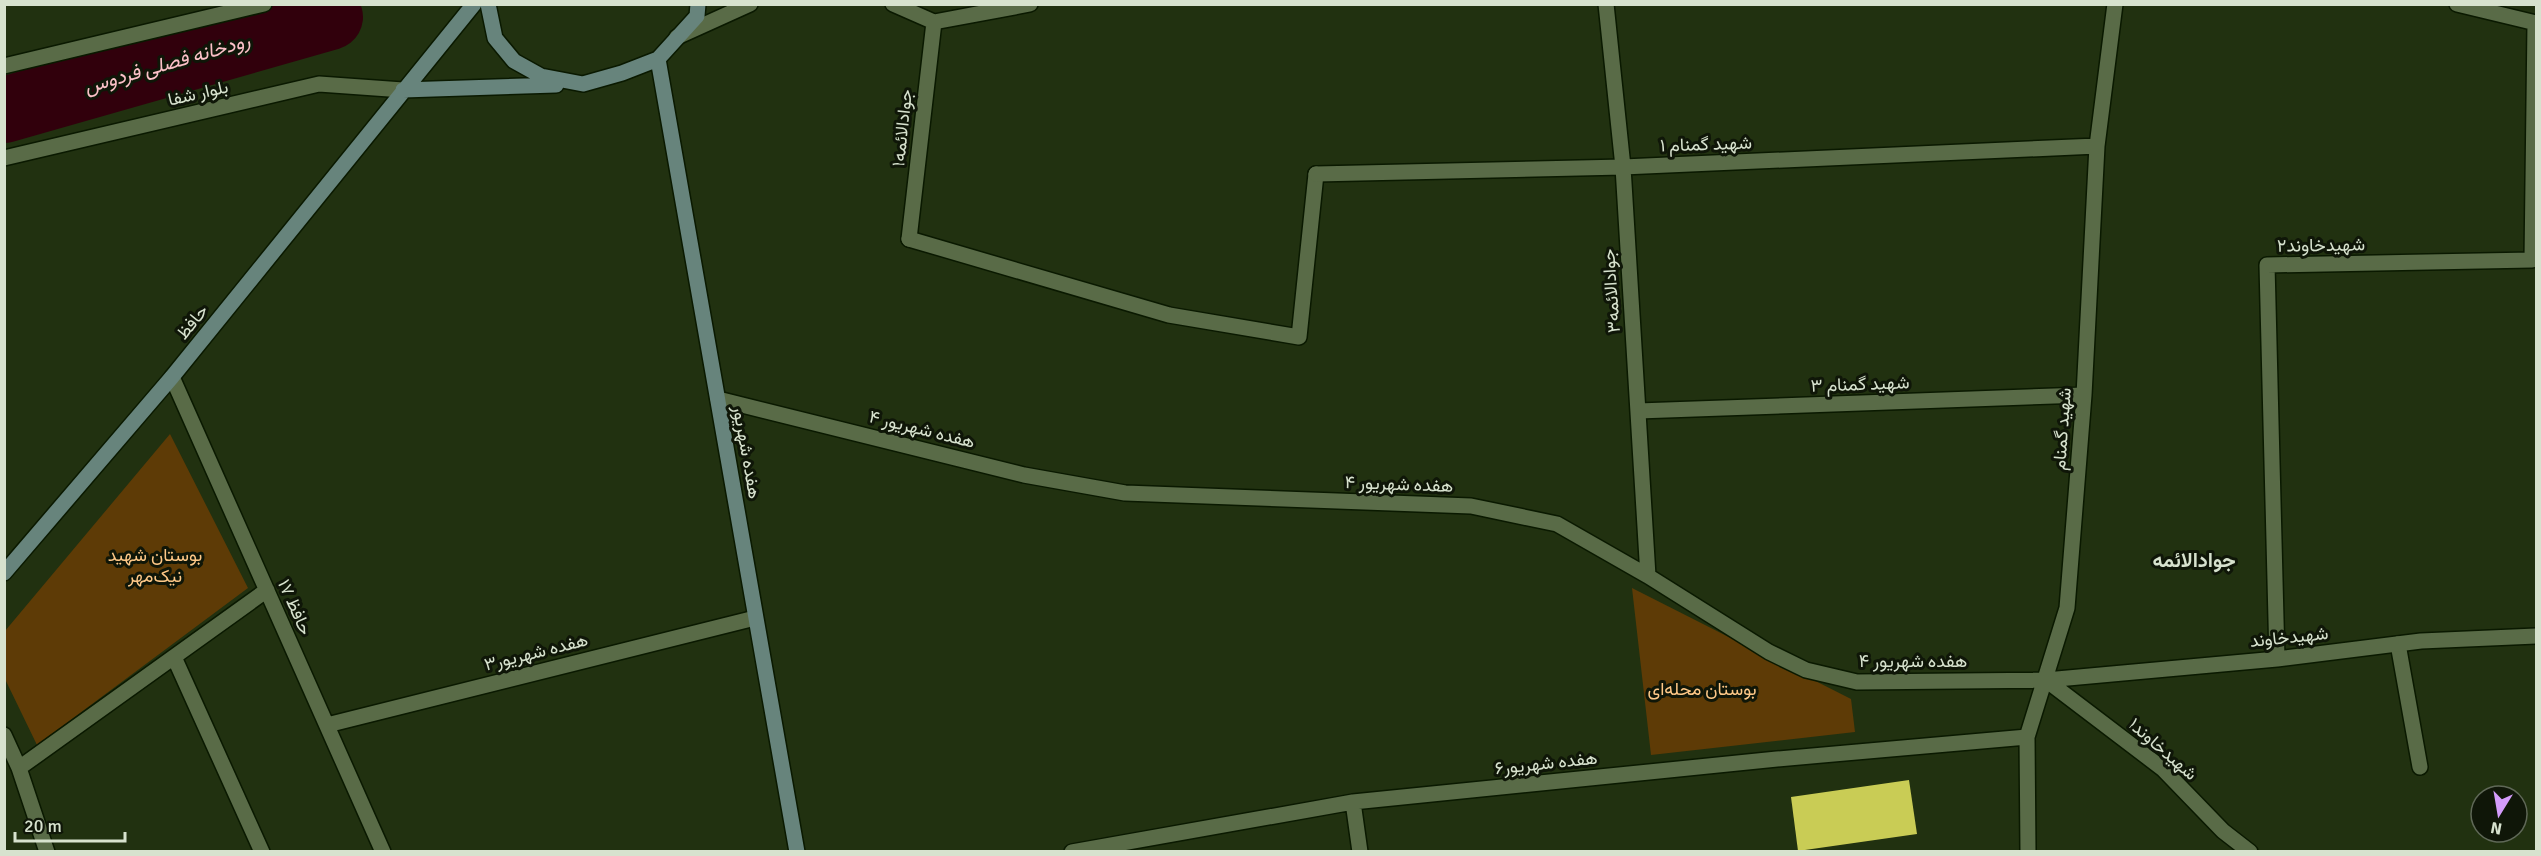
<svg xmlns="http://www.w3.org/2000/svg" width="2541" height="856" viewBox="0 0 2541 856" font-family="Signika,Vazirmatn,sans-serif">
<rect width="100%" height="100%" fill="#213110"/>
<path fill="#5e3b06" d="M 170,434 L 248,588 L 37,745 L 5,679 L 5,631 Z
M 1632,588 L 1851,699 L 1855,732 L 1651,755 Z"/>
<g fill="none" stroke-linecap="round" stroke-linejoin="round">
<path stroke="#31000c" stroke-width="66" d="M 4,110 L 330,17"/>
</g>
<path fill="#c9cc55" d="M 1909,780 L 1917,834 L 1798,851 L 1791,797 Z"/>
<g fill="none" stroke-linecap="round" stroke-linejoin="round">
<g stroke="#0a1900" stroke-width="18">
<path id="service" d="M 909,239 L 1169,315 L 1299,337 L 1316,174
M 2398,644 L 2420,767"/>
</g>
<g stroke="#0a1900" stroke-width="18">
<path id="minor" d="M 893,4 L 934,22 L 1030,4
M 1606,4 L 1623,167 L 1648,576
M 2457,4 L 2536,23
M 677,37 L 750,4
M 1316,174 L 1623,167 L 2097,146
M 909,239 L 934,22
M 172,377 L 383,852
M 718,399 L 1024,475 L 1125,493 L 1471,506 L 1557,524 L 1648,576 L 1769,652 L 1806,670 L 1857,682 L 2046,680 L 2277,659 L 2421,641 L 2536,636
M 1638,411 L 2084,395
M 174,657 L 262,852
M 2277,659 L 2267,265 L 2532,260 L 2535,23
M 2046,680 L 2163,769 L 2223,831 L 2250,852
M 327,725 L 755,618
M 4,735 L 19,768 L 47,852
M 19,768 L 267,590
M 1353,802 L 1360,852
M 1072,852 L 1353,802 L 1777,759 L 2027,737
M 2028,852 L 2027,737 L 2067,608 L 2084,395 L 2097,146 L 2115,4"/>
</g>
<g stroke="#0a1900" stroke-width="18">
<path id="tertiary" d="M 4,66 L 264,4
M 4,158 L 319,84 L 403,90"/>
</g>
<g stroke="#0a1900" stroke-width="18">
<path id="secondary" d="M 488,4 L 495,38 L 514,61 L 541,76 L 583,84 L 622,73 L 658,59 L 697,16 L 698,4
M 658,59 L 797,852
M 403,90 L 556,85
M 4,573 L 172,377 L 474,4"/>
</g>
<use href="#service" stroke="#596b47" stroke-width="15"/>
<use href="#minor" stroke="#596b47" stroke-width="15"/>
<use href="#tertiary" stroke="#596b47" stroke-width="15"/>
<use href="#secondary" stroke="#67847c" stroke-width="15"/>
</g>
<g text-anchor="middle" stroke-width="6" stroke-linejoin="round" paint-order="stroke">
<g font-size="18" fill="#d7e2ce" stroke="#0f1608">
<text transform="translate(198 93) rotate(-13)" y="6">بلوار شفا</text>
<text transform="translate(902 128) rotate(-84)" y="6">جوادالائمه۱</text>
<text transform="translate(1706 144) rotate(-2)" y="6">شهید گمنام ۱</text>
<text transform="translate(2321 245) rotate(-1)" y="6">شهیدخاوند۲</text>
<text transform="translate(1611 291) rotate(-94)" y="6">جوادالائمه۳</text>
<text transform="translate(192 322) rotate(-51)" y="6">حافظ</text>
<text transform="translate(1860 384) rotate(-2)" y="6">شهید گمنام ۳</text>
<text transform="translate(922 429) rotate(14)" y="6">هفده شهریور ۴</text>
<text transform="translate(2062 429) rotate(-86)" y="6">شهید گمنام</text>
<text transform="translate(747 452) rotate(80)" y="6">هفده شهریور</text>
<text transform="translate(1399 484) rotate(2)" y="6">هفده شهریور ۴</text>
<text transform="translate(295 607) rotate(66)" y="6">حافظ ۱۷</text>
<text transform="translate(2289 637) rotate(-6)" y="6">شهیدخاوند</text>
<text transform="translate(536 652) rotate(-14)" y="6">هفده شهریور۳</text>
<text x="1913" y="667">هفده شهریور ۴</text>
<text transform="translate(2163 749) rotate(41)" y="6">شهیدخاوند۱</text>
<text transform="translate(1546 763) rotate(-6)" y="6">هفده شهریور۶</text>
</g>
<g font-size="18" fill="#fec887" stroke="#0f1608">
<text x="155" y="561">بوستان شهید<tspan x="155" dy="21">نیک‌مهر</tspan></text>
<text x="1702" y="695">بوستان محله‌ای</text>
</g>
<g font-size="20" font-style="italic" fill="#fcc1c8" stroke="#0f1608">
<text transform="translate(167 63) rotate(-16)" y="7">رودخانه فصلی فردوس</text>
</g>
<g font-size="20" font-weight="bold" fill="#d7e2ce" stroke="#0f1608">
<text x="2194" y="567">جوادالائمه</text>
</g>
</g>
<rect width="2541" height="856" fill="none" stroke="#d7e2ce" stroke-width="12"/>
<g transform="translate(2499 814) rotate(191)"><circle r="28" fill="#0f1608" stroke="#5f6857" stroke-width="1.5"/>
<path d="M0-4.5L10 22L0 15L-10 22Z" fill="#d49cfb"/>
<text y="-9" font-size="16" font-weight="bold" text-anchor="middle" fill="#d7e2ce">N</text>
</g>
<path d="M15 832v9h110v-9" fill="none" stroke="#d7e2ce" stroke-width="3"/>
<text x="24" y="832" font-size="18" fill="#d7e2ce" stroke="#0f1608" stroke-width="4.5" paint-order="stroke">20 m</text>
</svg>
